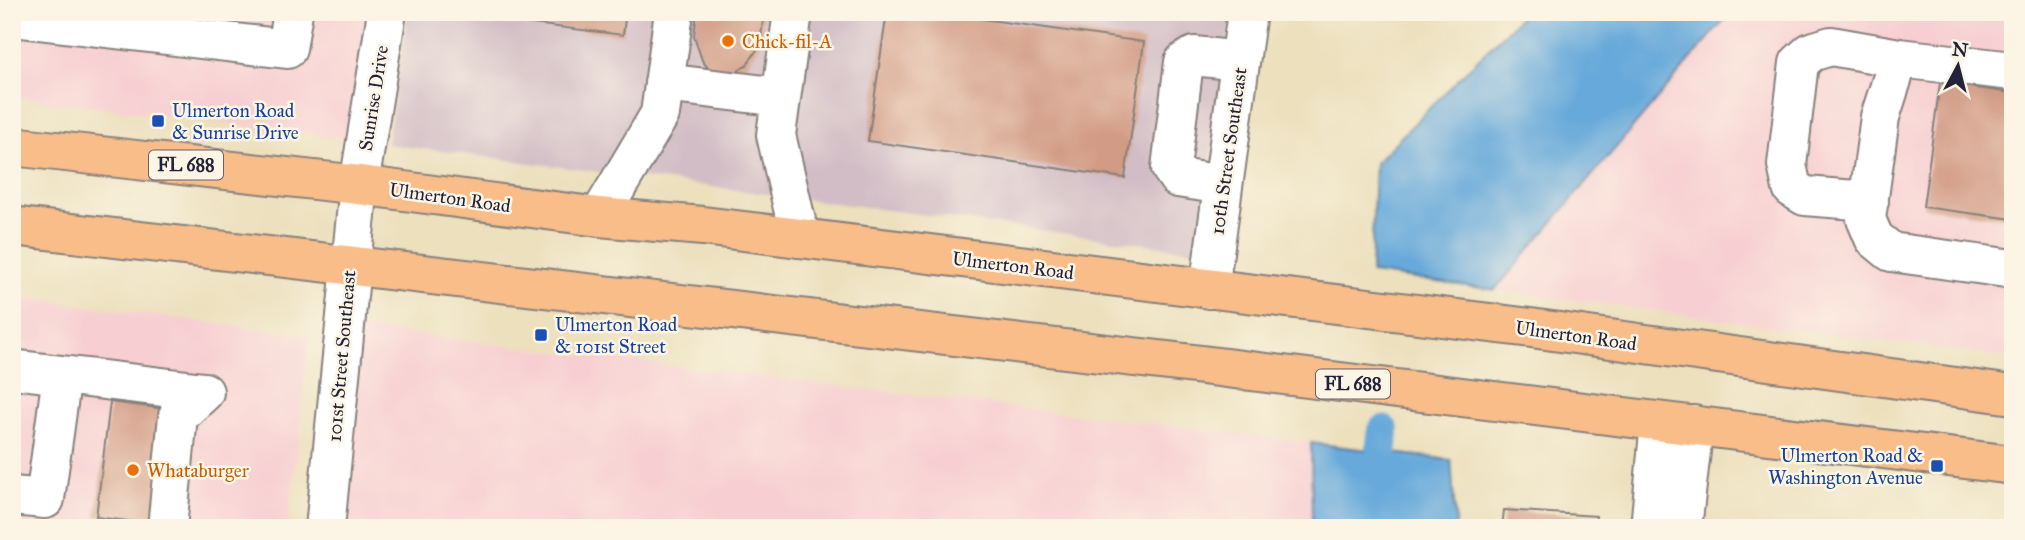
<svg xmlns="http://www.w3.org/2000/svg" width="2025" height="540" viewBox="0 0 2025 540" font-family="'IM FELL Great Primer',serif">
<rect width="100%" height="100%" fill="#fcf5e5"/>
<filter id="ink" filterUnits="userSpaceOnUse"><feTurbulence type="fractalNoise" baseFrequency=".0143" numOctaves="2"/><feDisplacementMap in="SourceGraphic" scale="14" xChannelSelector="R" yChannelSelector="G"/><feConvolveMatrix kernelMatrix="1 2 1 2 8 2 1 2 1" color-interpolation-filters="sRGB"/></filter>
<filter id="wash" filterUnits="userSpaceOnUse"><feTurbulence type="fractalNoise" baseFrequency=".00686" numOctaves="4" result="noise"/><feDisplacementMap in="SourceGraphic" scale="28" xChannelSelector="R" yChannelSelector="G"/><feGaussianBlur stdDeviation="1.57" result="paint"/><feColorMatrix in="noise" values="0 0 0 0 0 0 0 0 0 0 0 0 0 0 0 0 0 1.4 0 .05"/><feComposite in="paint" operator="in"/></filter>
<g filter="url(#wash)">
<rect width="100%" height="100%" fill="#ece0bd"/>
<path fill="#f7cfd2" d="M 12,12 L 372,12 L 351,139 L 12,96 Z
M 1731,12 L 2013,12 L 2013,358 L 1495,290 Z
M 12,296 L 310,336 L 288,528 L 12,528 Z
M 359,328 L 1311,443 L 1312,528 L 341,528 Z"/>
<path fill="#d2bdc6" d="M 408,12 L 1232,12 L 1198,251 L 387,144 Z"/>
<path fill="#66a9da" stroke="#44668a" stroke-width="2" d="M 1525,12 L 1731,12 L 1495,290 L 1371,273 L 1375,163 Z
M 1311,443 L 1451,460 L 1456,528 L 1312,528 Z"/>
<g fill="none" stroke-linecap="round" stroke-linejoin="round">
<path stroke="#66a9da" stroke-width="32" d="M 1376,528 L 1383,431"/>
</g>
<g id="blocks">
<path fill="#d29b85" d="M 492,12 L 626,12 L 623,35 L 491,19 Z
M 697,12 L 764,12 L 760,45 L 747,65 L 728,77 L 713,75 L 702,60 L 694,36 Z
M 887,12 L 934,12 L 1144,42 L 1125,178 L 868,141 Z
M 1940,83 L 2013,93 L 2013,219 L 1923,207 Z
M 110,402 L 166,409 L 158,525 L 96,517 Z
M 1504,510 L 1596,516 L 1595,528 L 1502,528 Z"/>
</g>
</g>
<g filter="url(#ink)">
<use href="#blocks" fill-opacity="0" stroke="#87817c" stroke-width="2"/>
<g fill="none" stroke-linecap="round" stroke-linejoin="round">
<g stroke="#87817c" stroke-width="42">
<path id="minor" d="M 793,12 L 776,135 L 800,238
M 12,17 L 287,49 L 293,12
M 2013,71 L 1899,58 L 1880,117 L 1866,219 L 1874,238 L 1891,252 L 2013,269
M 664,83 L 781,97
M 1223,185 L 1178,178 L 1171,168 L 1184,62 L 1194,56 L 1240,61
M 1869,201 L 1805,196 L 1792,188 L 1787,165 L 1799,63 L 1811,52 L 1831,46 L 1899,58
M 599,217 L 660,114 L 674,12
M 1209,289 L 1247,12
M 12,369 L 62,375
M 12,496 L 45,499 L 62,375 L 204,392
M 167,528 L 178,416 L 204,392
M 325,528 L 359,185 L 387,12
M 1650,528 L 1660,422
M 1682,528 L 1694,425"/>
</g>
<g stroke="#87817c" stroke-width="42">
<path id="major" d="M 12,146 L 359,185 L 599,217 L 703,226 L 1531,328 L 2013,395
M 12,226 L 1194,364 L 2013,465"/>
</g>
<use href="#minor" stroke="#fff" stroke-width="38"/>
<use href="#major" stroke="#f8bd89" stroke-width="38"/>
</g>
</g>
<g fill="#e8710a" stroke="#fcf5e5" stroke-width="2.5">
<circle cx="728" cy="41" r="7"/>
<circle cx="133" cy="470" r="7"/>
</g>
<g fill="#1a4fb4" stroke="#fcf5e5" stroke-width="2.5">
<rect x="151" y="114" width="14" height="14" rx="3.5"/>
<rect x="534" y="328" width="14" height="14" rx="3.5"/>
<rect x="1930" y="459" width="14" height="14" rx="3.5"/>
</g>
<g text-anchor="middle" stroke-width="5" stroke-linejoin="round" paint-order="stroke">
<g fill="#fcf5e5" stroke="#63616e" stroke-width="2">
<rect x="149" y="150.5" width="74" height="29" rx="5"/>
<rect x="1316" y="369.5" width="74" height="29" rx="5"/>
</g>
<g font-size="18" font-weight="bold" fill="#22223b">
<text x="186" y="171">FL 688</text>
<text x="1353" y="390">FL 688</text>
</g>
<g font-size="19" fill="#c56008" stroke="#fcf5e5" text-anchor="start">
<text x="742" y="48">Chick-fil-A</text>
<text x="147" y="477">Whataburger</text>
</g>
<g font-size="19" fill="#22223b" stroke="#fcf5e5">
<text transform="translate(373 98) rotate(-81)" y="7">Sunrise Drive</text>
<text transform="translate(1228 151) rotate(-82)" y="7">10th Street Southeast</text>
<text transform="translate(450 197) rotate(8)" y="7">Ulmerton Road</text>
<text transform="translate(1013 265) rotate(7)" y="7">Ulmerton Road</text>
<text transform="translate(1576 335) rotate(8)" y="7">Ulmerton Road</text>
<text transform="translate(341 356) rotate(-85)" y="7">101st Street Southeast</text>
</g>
<g font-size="19" fill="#164399" stroke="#fcf5e5" text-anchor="start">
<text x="172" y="117">Ulmerton Road<tspan x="172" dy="22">&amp; Sunrise Drive</tspan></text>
<text x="555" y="331">Ulmerton Road<tspan x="555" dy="22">&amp; 101st Street</tspan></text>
<text x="1923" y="462" text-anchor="end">Ulmerton Road &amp;<tspan x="1923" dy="22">Washington Avenue</tspan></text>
</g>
</g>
<rect width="2025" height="540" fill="none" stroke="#fcf5e5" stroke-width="42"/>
<g transform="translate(1958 66) rotate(7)" stroke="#fcf5e5" stroke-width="5" paint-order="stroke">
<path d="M0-5L12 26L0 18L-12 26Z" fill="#22223b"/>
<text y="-10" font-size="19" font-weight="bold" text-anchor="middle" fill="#22223b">N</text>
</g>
</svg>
